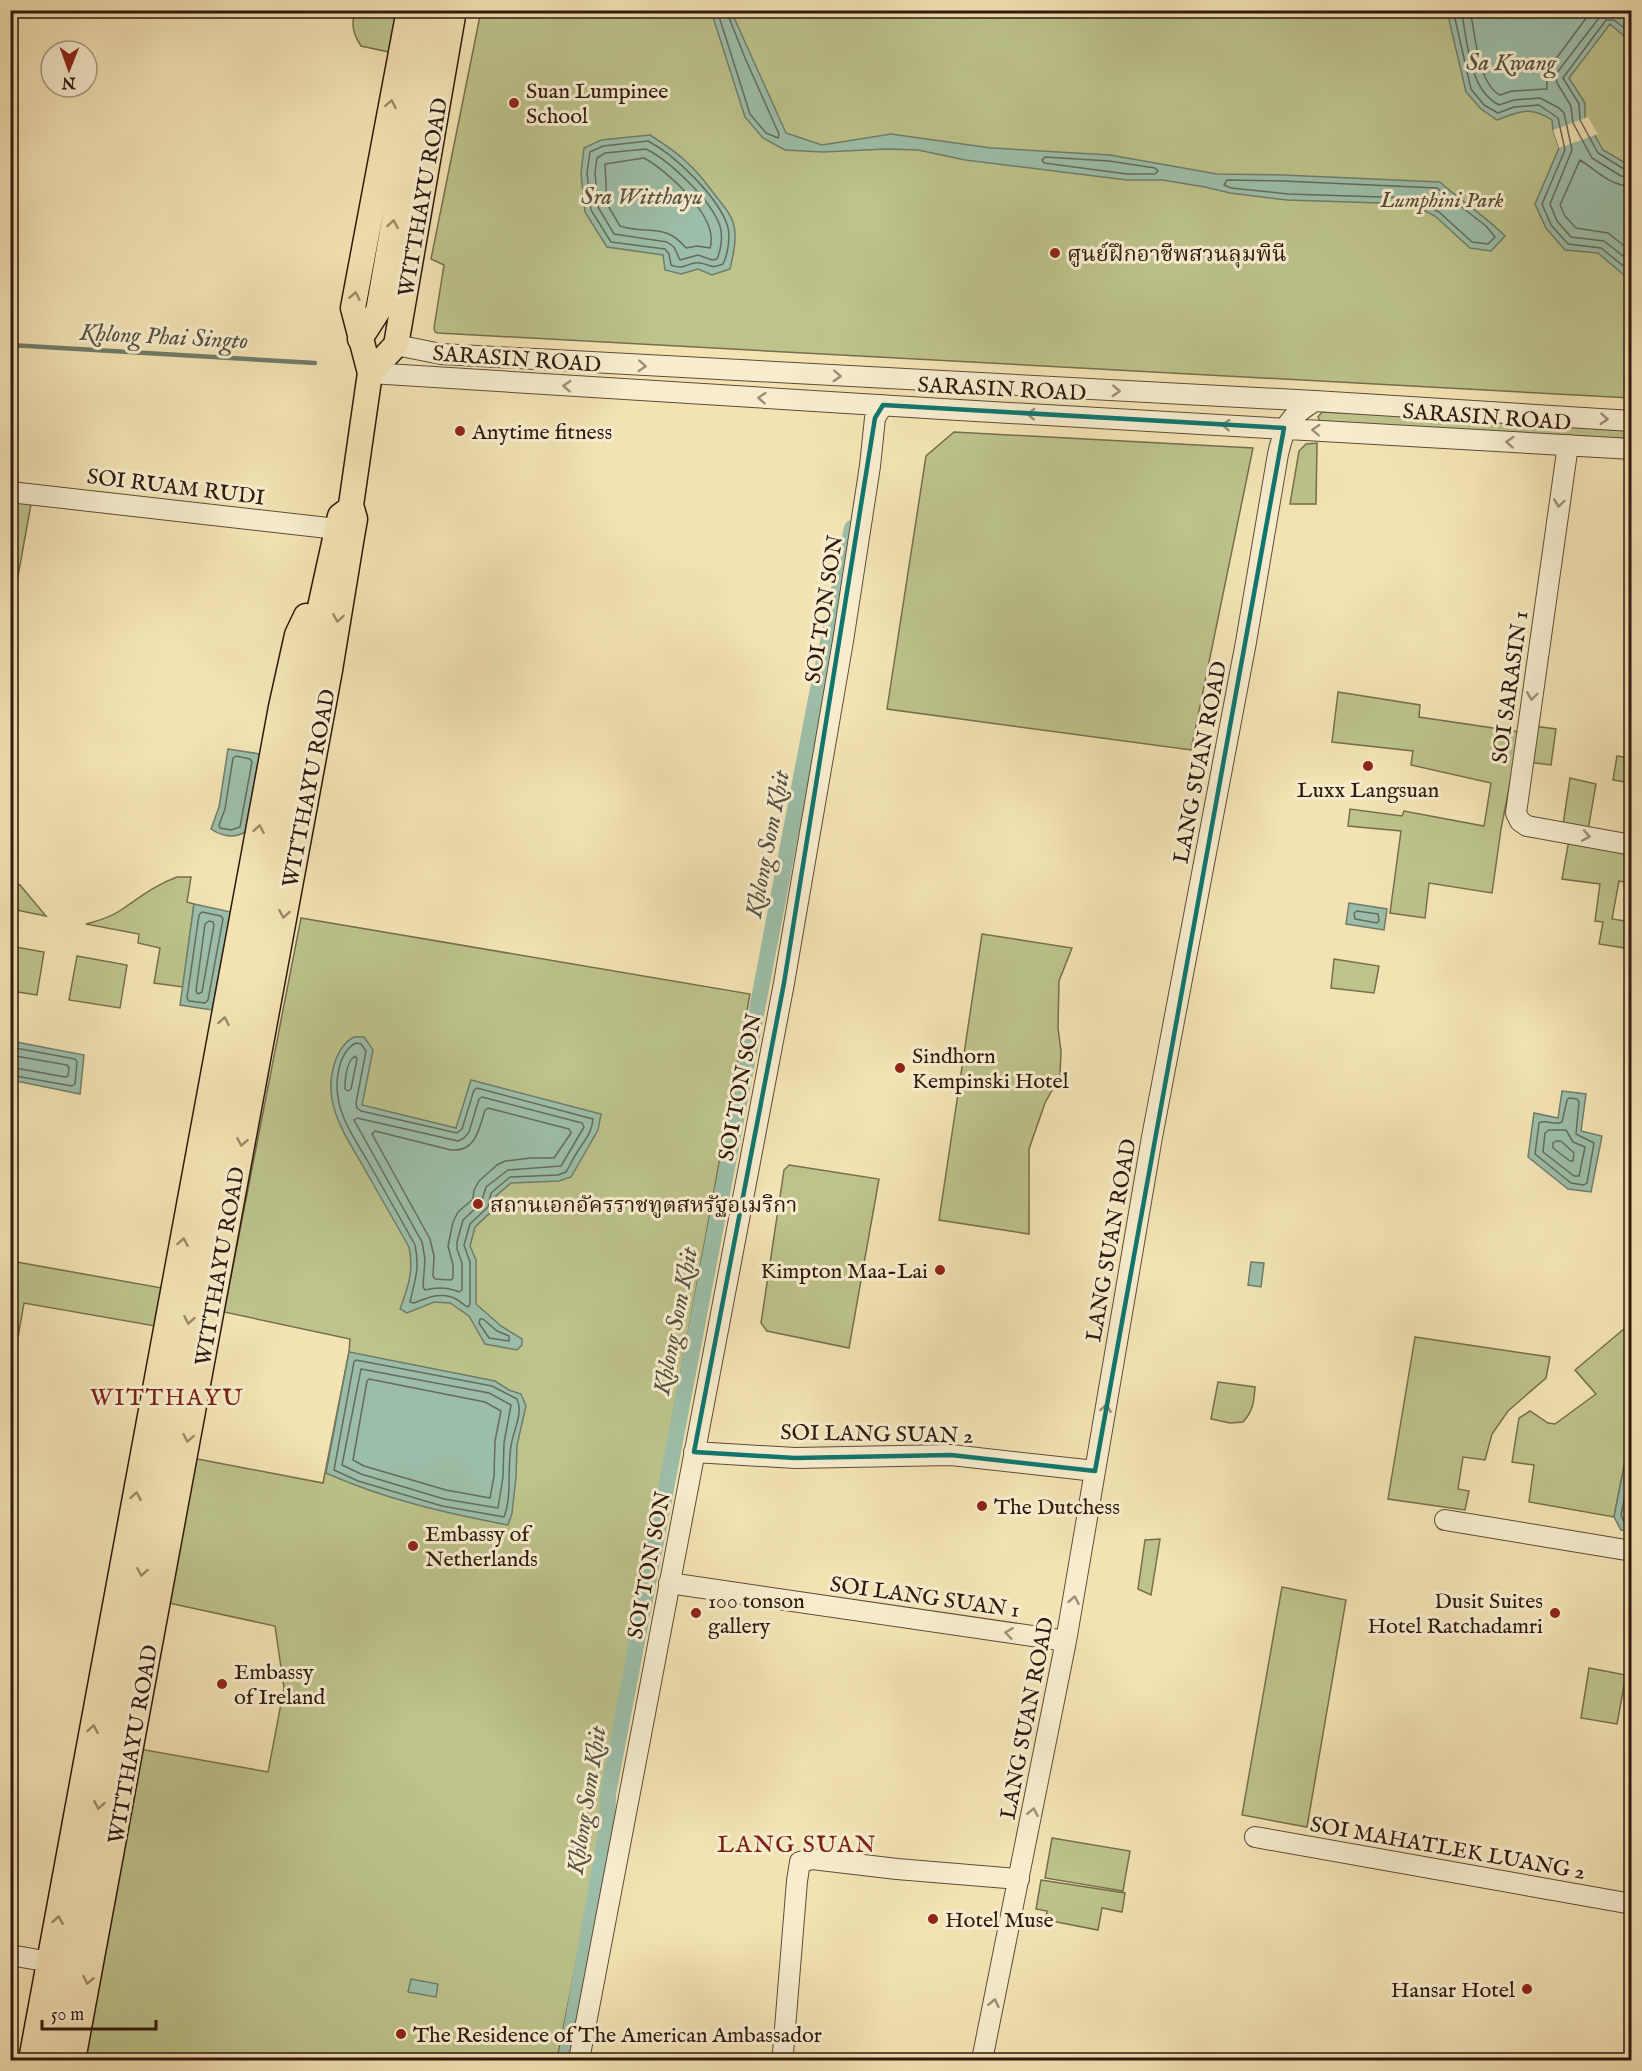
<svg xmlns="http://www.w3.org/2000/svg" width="1642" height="2071" viewBox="0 0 1642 2071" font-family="'IM FELL English','Noto Serif Thai',serif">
<rect width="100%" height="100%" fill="#f3e3b3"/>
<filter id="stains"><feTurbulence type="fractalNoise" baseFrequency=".00333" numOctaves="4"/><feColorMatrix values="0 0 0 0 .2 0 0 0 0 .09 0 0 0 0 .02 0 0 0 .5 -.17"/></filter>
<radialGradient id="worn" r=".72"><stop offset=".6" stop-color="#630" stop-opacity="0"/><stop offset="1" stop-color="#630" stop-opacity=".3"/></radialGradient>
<path fill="#bdc38b" stroke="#766e4d" stroke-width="1.5" d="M 355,11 L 401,11 L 389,52 L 361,46 C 353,34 351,24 355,11 Z
M 486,11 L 1631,11 L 1631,398 L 438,333 L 435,332 L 434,328 L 444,265 L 431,259 L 480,16 Z
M 1322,412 L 1416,416 L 1631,431 L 1631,442 L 1320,421 L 1318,417 Z
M 954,432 L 1253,448 L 1191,750 L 887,709 L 926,456 Z
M 1317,443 L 1316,504 L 1290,504 L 1299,451 L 1306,444 Z
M 11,502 L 31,504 L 11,615 Z
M 1338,692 L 1420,705 L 1419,717 L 1520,732 L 1501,829 L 1492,893 L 1429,883 L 1425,918 L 1390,913 L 1401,831 L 1348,826 L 1350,809 L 1402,816 L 1404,811 L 1484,826 L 1491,783 L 1411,765 L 1413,751 L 1332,742 Z
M 1533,726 L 1556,729 L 1551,765 L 1528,762 Z
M 1617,756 L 1631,758 L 1631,783 L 1613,780 Z
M 1570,778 L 1596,784 L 1588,830 L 1563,825 Z
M 1569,840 L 1631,852 L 1631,883 L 1619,881 L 1612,919 L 1631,922 L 1631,949 L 1599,944 L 1603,922 L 1595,921 L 1600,884 L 1562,879 Z
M 177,877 L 191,877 L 187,902 L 194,904 L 183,987 L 154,983 L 160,948 L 138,943 L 139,934 L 86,924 C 98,921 111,917 121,910 C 140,897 155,885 177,877 Z
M 11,883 L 20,885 L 46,916 L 11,909 Z
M 301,918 L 750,994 L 673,1415 L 602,1832 L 557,2060 L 83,2060 L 140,1749 L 268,1772 L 284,1688 L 275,1626 L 164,1602 L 192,1458 L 323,1483 L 349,1352 L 350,1339 L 224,1312 Z
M 982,934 L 1072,948 L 1059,981 L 1058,1028 L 1061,1051 L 1060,1076 L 1045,1103 L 1029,1149 L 1029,1234 L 939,1220 Z
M 10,946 L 44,952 L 37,995 L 11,991 Z
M 77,956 L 127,965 L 120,1008 L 69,1000 Z
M 1334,959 L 1379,966 L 1374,993 L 1331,988 Z
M 789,1165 L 879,1179 L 849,1348 L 767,1331 L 761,1323 L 784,1170 Z
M 11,1261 L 162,1288 L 155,1326 L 24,1303 L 11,1376 Z
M 1631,1323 L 1631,1431 L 1614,1517 L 1529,1502 L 1534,1465 L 1512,1462 L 1519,1418 L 1530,1411 L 1548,1423 L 1555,1424 L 1596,1394 L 1575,1370 Z
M 1415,1337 L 1550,1357 L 1546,1378 L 1508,1411 L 1492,1434 L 1485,1460 L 1463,1457 L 1458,1489 L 1469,1491 L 1465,1510 L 1388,1499 Z
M 1218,1382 L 1255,1387 C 1254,1402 1253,1411 1243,1422 L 1230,1423 L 1211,1419 Z
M 1160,1539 L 1151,1595 L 1138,1589 L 1145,1540 Z
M 1282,1587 L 1346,1600 L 1307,1827 L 1242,1815 Z
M 1589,1668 L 1626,1675 L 1617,1724 L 1581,1718 Z
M 1052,1838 L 1130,1851 L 1123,1891 L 1045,1878 Z
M 1041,1880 L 1125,1893 L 1122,1912 L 1102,1908 L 1098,1930 L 1046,1920 L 1047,1911 L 1036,1909 Z"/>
<path fill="#9cbea9" stroke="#707c6b" stroke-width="1.5" d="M 711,11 L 731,11 L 786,133 L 822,145 L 891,134 L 991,148 L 1110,155 L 1217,174 L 1283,175 L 1440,182 C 1461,201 1485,216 1505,236 L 1491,251 L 1470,248 L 1435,216 L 1412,204 L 1287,200 L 1230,193 L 1205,187 L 1163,180 L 1127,180 L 965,160 L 918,150 L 887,149 L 823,152 L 785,150 L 763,138 L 745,117 Z
M 1447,11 L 1631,11 L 1631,42 L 1610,24 L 1569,78 L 1585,103 L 1585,118 L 1603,150 L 1627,164 L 1631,163 L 1631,281 L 1598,253 L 1565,250 L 1546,228 L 1535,204 L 1559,148 L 1553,130 L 1552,120 C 1531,106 1520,111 1497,120 L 1481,109 L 1466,92 Z
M 650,135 C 680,154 694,166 715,195 C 721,203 730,212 733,222 C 738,237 733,255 730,269 L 712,275 L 698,269 L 681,274 L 665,270 L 663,255 L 607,247 L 585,212 L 581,173 L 584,148 L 601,140 Z
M 228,749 L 260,754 L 245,832 C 234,839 221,836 211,829 L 219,807 Z
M 1349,903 L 1387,909 L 1384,930 L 1346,924 Z
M 194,904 L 231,912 L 212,1010 L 180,1005 Z
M 354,1037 L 364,1037 L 373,1050 L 362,1105 L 456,1128 L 471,1080 L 601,1114 L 598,1130 L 571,1177 L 559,1181 L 511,1183 L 496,1196 L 493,1210 L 475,1227 L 470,1246 L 476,1260 L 476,1304 L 501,1326 L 522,1339 L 522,1345 L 517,1350 L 485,1344 L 469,1316 L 450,1303 L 434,1302 L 407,1313 L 400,1309 C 408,1288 414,1270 409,1247 C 394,1220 378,1193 363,1166 C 351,1145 336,1123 332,1099 C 328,1078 335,1047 354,1037 Z
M 11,1041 L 84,1055 L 80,1094 L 11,1080 Z
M 1562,1091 L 1586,1094 L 1581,1131 L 1602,1136 L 1591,1192 L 1568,1189 L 1528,1157 L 1534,1113 L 1558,1118 Z
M 1251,1262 L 1264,1263 L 1261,1287 L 1248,1285 Z
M 349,1352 L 495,1381 L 509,1390 L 521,1394 L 526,1406 L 517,1445 L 516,1477 L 512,1513 L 508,1525 C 445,1513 384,1499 326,1473 Z
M 1631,1431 L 1631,1531 L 1621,1530 L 1614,1517 Z
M 411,1979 L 438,1984 L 436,1997 L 408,1992 Z"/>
<path fill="#f3e3b3" d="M 1588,117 L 1598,134 L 1559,148 L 1553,130 Z"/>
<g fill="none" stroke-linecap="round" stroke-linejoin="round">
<path stroke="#666b5c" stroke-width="1.5" d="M 717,10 L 750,114 L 766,133 L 778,138 L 779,134 L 745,58 L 726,10
M 1453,10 L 1471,89 L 1484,105 L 1498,113 L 1514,107 L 1539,105 L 1558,118 L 1565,150 L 1542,204 L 1551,225 L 1568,244 L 1601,248 L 1632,273
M 1461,10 C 1468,41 1468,89 1499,105 L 1514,100 L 1540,98 L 1559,108 L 1564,113 L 1572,150 L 1550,204 L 1557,221 L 1571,237 L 1604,241 L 1632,263
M 1470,10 C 1475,33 1478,84 1500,95 L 1512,91 L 1547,89 L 1547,76 L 1550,67 L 1592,10
M 1632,24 C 1622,16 1615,8 1602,14 L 1559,70 L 1556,75 L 1557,83 L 1571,106 L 1573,123 L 1592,158 L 1621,176 L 1632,177
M 1632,34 L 1614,20 L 1606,20 L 1563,78 L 1579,104 L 1580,120 L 1598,153 L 1624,169 L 1632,169
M 648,141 C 675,155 716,195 727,224 C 731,235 728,254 723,264 C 710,269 712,265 700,263 C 688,261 686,271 671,265 L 669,254 L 665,249 L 611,242 L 591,210 L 587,173 L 590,152 L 603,146 Z
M 646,149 C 670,161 711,200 720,226 C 723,236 721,250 717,259 L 712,260 L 698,255 L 680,260 L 674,247 L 667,242 L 614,234 L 598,207 L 595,173 L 597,158 L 605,153 Z
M 1045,157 L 1109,161 L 1155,168 L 1158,171 L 1155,174 L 1127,174 L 1044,163 L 1042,160 Z
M 644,158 C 668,171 720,218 710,248 L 697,246 L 686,248 C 665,222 647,235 620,226 L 607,204 L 605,164 Z
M 1227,180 L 1283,181 L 1437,188 L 1486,226 L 1495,237 L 1488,244 L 1472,242 L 1439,212 L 1413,198 L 1288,194 L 1231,188 L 1224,185 Z
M 1632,186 C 1611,187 1595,169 1580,160 L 1560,205 L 1565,216 L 1576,228 L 1608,233 L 1632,252
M 236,756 L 250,759 L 252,762 L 240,827 L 231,830 L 220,828 L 219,825 L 225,809 L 233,758 Z
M 1357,911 L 1378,914 L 1379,921 L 1377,923 L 1355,919 L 1354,913 Z
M 202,912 L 221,916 L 223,919 L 208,1000 L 205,1003 L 189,1001 L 187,998 L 199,915 Z
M 209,921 L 213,922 L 214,925 L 202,992 L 198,994 L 196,991 L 205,924 Z
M 356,1043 L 361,1044 L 366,1051 L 356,1103 L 357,1108 L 361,1111 L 457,1133 L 462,1129 L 474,1090 L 477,1088 L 593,1119 C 592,1134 583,1142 576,1154 C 572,1160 570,1166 566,1172 L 558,1175 L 510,1177 L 491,1193 L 488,1207 L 470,1224 L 464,1245 L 470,1262 L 470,1304 L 468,1307 C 463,1305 461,1302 456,1299 C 442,1291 427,1298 414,1303 L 410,1302 C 415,1280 420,1268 415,1245 C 399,1216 383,1188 367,1160 C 356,1141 341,1120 338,1097 C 335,1080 339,1051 356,1043 Z
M 10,1047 L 75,1059 L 77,1062 L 75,1084 L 72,1086 L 10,1075
M 10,1055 L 67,1065 L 69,1068 L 68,1076 L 65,1077 L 10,1067
M 355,1056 L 357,1059 L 351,1089 L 348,1091 L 345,1089 C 345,1078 346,1062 355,1056 Z
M 482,1097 L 582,1123 L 584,1127 L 561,1166 L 508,1170 L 486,1187 L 481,1203 L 463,1220 L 457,1242 L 457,1249 L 462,1263 L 462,1290 L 459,1292 C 448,1287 436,1287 425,1290 L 423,1287 L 425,1259 L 422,1242 L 354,1120 L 357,1118 L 458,1141 L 464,1138 L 469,1132 L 479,1099 Z
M 1569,1098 L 1577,1099 L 1579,1102 L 1576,1134 L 1594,1143 L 1587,1183 L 1584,1185 L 1571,1183 L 1535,1154 L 1539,1123 C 1546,1119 1554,1126 1562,1122 L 1567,1100 Z
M 488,1108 L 569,1129 L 571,1133 L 554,1158 L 531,1158 L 505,1161 L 497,1165 L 479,1181 L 474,1190 L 473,1199 L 458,1212 L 453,1222 L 448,1246 L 453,1265 L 453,1278 L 451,1280 L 435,1279 L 433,1276 L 434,1256 L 430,1239 L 372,1134 L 375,1131 L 451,1150 C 476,1152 479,1129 485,1110 Z
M 1549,1130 L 1566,1130 L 1573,1142 L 1585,1147 L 1579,1176 L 1574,1176 L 1543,1152 L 1545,1133 Z
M 1556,1141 L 1561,1141 L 1574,1153 L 1573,1161 L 1570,1161 L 1553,1148 L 1553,1143 Z
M 480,1319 L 483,1319 L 497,1331 L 509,1336 L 509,1341 L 489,1338 L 479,1323 Z
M 356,1360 L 492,1386 L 517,1399 C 523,1412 515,1427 512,1441 C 506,1466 513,1493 504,1517 L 442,1506 L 358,1481 L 334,1470 L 354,1362 Z
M 361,1369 L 489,1393 L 511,1405 L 504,1443 L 503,1477 L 498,1508 L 444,1499 L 361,1474 L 342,1465 Z
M 369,1379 L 485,1402 L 501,1411 L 495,1441 L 494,1476 L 490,1498 L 446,1490 L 364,1466 L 353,1460 L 367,1381 Z
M 1632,1461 L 1621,1515 L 1625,1524 L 1632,1525"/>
<path stroke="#707c6b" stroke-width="4.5" d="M 10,345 L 315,363"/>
<path stroke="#9cbea9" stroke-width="16" d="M 566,2060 L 607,1828 L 608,1794 L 816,699 L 852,528"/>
<g stroke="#604b38" stroke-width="22">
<path id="minor" d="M 396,345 L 441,354 L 1315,401 L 1632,421
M 370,373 L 942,409 L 1632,449
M 1568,445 L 1516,813 L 1520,821 L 1527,826 L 1632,845
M 10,492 L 337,529
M 694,1452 L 795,1458 L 951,1455 L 1095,1471
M 1445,1520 L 1632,1551
M 669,1583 L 1066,1641
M 1255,1837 L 1632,1904
M 10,1955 L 50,1962
M 783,2053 L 797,1881 L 800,1862 L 812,1859 L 897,1869 L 1019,1879
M 579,2060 L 784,983 L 843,641 L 870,466 L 875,418 L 883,405
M 982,2060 L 1066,1641 L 1152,1137 L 1246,642 L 1278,454 C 1285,425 1288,417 1315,401"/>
</g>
<g stroke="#2f180f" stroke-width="27">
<path id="major" d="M 360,339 L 378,311 L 431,10
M 370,373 L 396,345 L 454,10
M 31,2060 L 281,707 L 297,635 L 306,616
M 52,2060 L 313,639 L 340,516 L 351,508
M 73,2060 L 330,670 L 352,536 L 355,519 L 351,505 L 370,373 L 353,308 L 409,10"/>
</g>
<use href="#minor" stroke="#f7edce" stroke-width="20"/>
<use href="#major" stroke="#f3e3b3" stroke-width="24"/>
</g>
<defs><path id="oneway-chevron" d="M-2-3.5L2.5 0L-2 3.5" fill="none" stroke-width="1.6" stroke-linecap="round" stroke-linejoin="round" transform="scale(1.5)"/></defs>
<g stroke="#9b8869">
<use href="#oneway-chevron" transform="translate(391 104) rotate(-79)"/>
<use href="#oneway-chevron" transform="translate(393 224) rotate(-80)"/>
<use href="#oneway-chevron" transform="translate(355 296) rotate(-79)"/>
<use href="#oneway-chevron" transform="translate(338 618) rotate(99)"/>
<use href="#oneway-chevron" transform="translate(259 829) rotate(-80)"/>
<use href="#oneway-chevron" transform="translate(284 914) rotate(100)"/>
<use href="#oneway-chevron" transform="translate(224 1021) rotate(-80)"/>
<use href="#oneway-chevron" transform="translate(242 1142) rotate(100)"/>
<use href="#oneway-chevron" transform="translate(183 1242) rotate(-80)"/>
<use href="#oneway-chevron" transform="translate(189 1320) rotate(100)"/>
<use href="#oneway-chevron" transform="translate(188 1438) rotate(101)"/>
<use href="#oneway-chevron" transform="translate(136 1496) rotate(-80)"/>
<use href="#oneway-chevron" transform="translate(142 1572) rotate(100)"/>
<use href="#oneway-chevron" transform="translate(93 1729) rotate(-80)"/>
<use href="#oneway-chevron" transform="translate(99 1805) rotate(100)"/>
<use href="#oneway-chevron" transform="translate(58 1920) rotate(-80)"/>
<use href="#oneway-chevron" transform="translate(88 1980) rotate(101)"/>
</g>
<g stroke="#9d8d78">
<use href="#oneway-chevron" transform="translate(642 366) rotate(3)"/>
<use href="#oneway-chevron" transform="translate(837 376) rotate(3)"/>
<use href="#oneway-chevron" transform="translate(567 386) rotate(-176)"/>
<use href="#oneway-chevron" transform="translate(1116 391) rotate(3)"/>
<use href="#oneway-chevron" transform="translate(762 398) rotate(-176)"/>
<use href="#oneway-chevron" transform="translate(1031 414) rotate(-177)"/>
<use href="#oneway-chevron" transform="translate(1604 419) rotate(4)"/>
<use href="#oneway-chevron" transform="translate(1226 425) rotate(-177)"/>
<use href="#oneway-chevron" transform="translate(1316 430) rotate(-177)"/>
<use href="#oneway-chevron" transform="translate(1510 442) rotate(-176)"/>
<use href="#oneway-chevron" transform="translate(1559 503) rotate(98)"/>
<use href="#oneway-chevron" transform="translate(1532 696) rotate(98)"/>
<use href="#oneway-chevron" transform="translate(1586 836) rotate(10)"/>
<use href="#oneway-chevron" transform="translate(1106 1408) rotate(-80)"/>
<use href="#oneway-chevron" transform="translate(1074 1600) rotate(-80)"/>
<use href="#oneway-chevron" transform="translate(1009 1633) rotate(-172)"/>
<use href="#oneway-chevron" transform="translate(1033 1812) rotate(-79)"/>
<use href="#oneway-chevron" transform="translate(994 2003) rotate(-78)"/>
</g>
<path fill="none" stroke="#0f766e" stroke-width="4.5" stroke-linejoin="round" d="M 883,405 L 1284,428 L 1095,1471 L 951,1455 L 795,1458 L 694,1452 L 784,983 L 875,418 Z"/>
<g fill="#8f2418" stroke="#f7edce" stroke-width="2">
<circle cx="514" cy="103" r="6"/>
<circle cx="1055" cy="253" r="6"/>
<circle cx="460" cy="431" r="6"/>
<circle cx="1368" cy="766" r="6"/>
<circle cx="900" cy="1068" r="6"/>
<circle cx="478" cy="1204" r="6"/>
<circle cx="940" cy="1270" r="6"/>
<circle cx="982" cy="1506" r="6"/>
<circle cx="413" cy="1546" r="6"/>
<circle cx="696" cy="1613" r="6"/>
<circle cx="1555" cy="1613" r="6"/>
<circle cx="222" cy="1684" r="6"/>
<circle cx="933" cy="1919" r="6"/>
<circle cx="1527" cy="1989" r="6"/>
<circle cx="401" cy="2034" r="6"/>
</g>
<g text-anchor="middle" stroke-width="6" stroke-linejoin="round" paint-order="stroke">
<g font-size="22" fill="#2f180f" stroke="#f7edce" text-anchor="start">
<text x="526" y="98">Suan Lumpinee<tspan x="526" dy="25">School</tspan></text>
<text x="1067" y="261">ศูนย์ฝึกอาชีพสวนลุมพินี</text>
<text x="472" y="439">Anytime fitness</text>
<text x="1368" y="797" text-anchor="middle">Luxx Langsuan</text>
<text x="912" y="1063">Sindhorn<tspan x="912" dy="25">Kempinski Hotel</tspan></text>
<text x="490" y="1212">สถานเอกอัครราชทูตสหรัฐอเมริกา</text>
<text x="928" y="1278" text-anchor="end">Kimpton Maa-Lai</text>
<text x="994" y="1514">The Dutchess</text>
<text x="425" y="1541">Embassy of<tspan x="425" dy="25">Netherlands</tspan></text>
<text x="708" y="1608">100 tonson<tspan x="708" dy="25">gallery</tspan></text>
<text x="1543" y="1608" text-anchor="end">Dusit Suites<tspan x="1543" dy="25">Hotel Ratchadamri</tspan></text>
<text x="234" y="1679">Embassy<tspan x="234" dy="25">of Ireland</tspan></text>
<text x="945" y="1927">Hotel Muse</text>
<text x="1515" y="1997" text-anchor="end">Hansar Hotel</text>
<text x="413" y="2042">The Residence of The American Ambassador</text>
</g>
<g font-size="22" fill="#2f180f" stroke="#f7edce">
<text transform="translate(422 197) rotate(-80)" y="8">WITTHAYU ROAD</text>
<text transform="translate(517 358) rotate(4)" y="8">SARASIN ROAD</text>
<text transform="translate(1002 388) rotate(3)" y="8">SARASIN ROAD</text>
<text transform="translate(1487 416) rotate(4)" y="8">SARASIN ROAD</text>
<text transform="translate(176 486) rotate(7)" y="8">SOI RUAM RUDI</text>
<text transform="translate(823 609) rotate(-81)" y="8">SOI TON SON</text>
<text transform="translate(1509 687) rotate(-82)" y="8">SOI SARASIN 1</text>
<text transform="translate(1199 762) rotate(-79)" y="8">LANG SUAN ROAD</text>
<text transform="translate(308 788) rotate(-79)" y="8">WITTHAYU ROAD</text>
<text transform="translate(739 1087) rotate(-79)" y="8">SOI TON SON</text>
<text transform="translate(1110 1240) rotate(-80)" y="8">LANG SUAN ROAD</text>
<text transform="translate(219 1266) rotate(-80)" y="8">WITTHAYU ROAD</text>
<text transform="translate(877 1433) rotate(1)" y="8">SOI LANG SUAN 2</text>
<text transform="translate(648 1565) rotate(-79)" y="8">SOI TON SON</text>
<text transform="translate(925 1596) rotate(8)" y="8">SOI LANG SUAN 1</text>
<text transform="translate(1026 1718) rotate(-79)" y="8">LANG SUAN ROAD</text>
<text transform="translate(132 1744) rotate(-80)" y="8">WITTHAYU ROAD</text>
<text transform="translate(1448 1847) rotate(10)" y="8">SOI MAHATLEK LUANG 2</text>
</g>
<g font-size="22" font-style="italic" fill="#5a4b34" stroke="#f7edce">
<text x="1442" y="207">Lumphini Park</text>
</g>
<g font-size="24" font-style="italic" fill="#555245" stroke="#f7edce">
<text x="1511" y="70">Sa Kwang</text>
<text x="642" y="204">Sra Witthayu</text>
<text transform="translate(164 336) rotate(3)" y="8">Khlong Phai Singto</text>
<text transform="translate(767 844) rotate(-79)" y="8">Khlong Som Khit</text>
<text transform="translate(675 1321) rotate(-79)" y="8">Khlong Som Khit</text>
<text transform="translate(586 1800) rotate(-81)" y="8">Khlong Som Khit</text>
</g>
<g font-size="24" letter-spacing="1.5" fill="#7a1f14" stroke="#f7edce">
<text x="167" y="1405">WITTHAYU</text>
<text x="797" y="1852">LANG SUAN</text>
</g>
</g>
<rect width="1642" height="2071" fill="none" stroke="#f3e3b3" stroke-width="36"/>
<rect x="12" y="12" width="1618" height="2047" fill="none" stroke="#2f180f" stroke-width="3"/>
<rect x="18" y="18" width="1606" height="2035" fill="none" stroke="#2f180f" stroke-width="1.5"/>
<g transform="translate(69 69) rotate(181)"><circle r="28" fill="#f7edce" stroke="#a79882" stroke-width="1.5"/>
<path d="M0-4.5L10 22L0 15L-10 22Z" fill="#8f2418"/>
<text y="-9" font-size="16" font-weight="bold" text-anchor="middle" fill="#2f180f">N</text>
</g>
<path d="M42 2020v9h114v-9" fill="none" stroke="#2f180f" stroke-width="3"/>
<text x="51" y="2020" font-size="18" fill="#2f180f" stroke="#f7edce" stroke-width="4.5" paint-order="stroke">50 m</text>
<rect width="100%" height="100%" filter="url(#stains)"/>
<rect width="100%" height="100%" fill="url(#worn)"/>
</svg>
